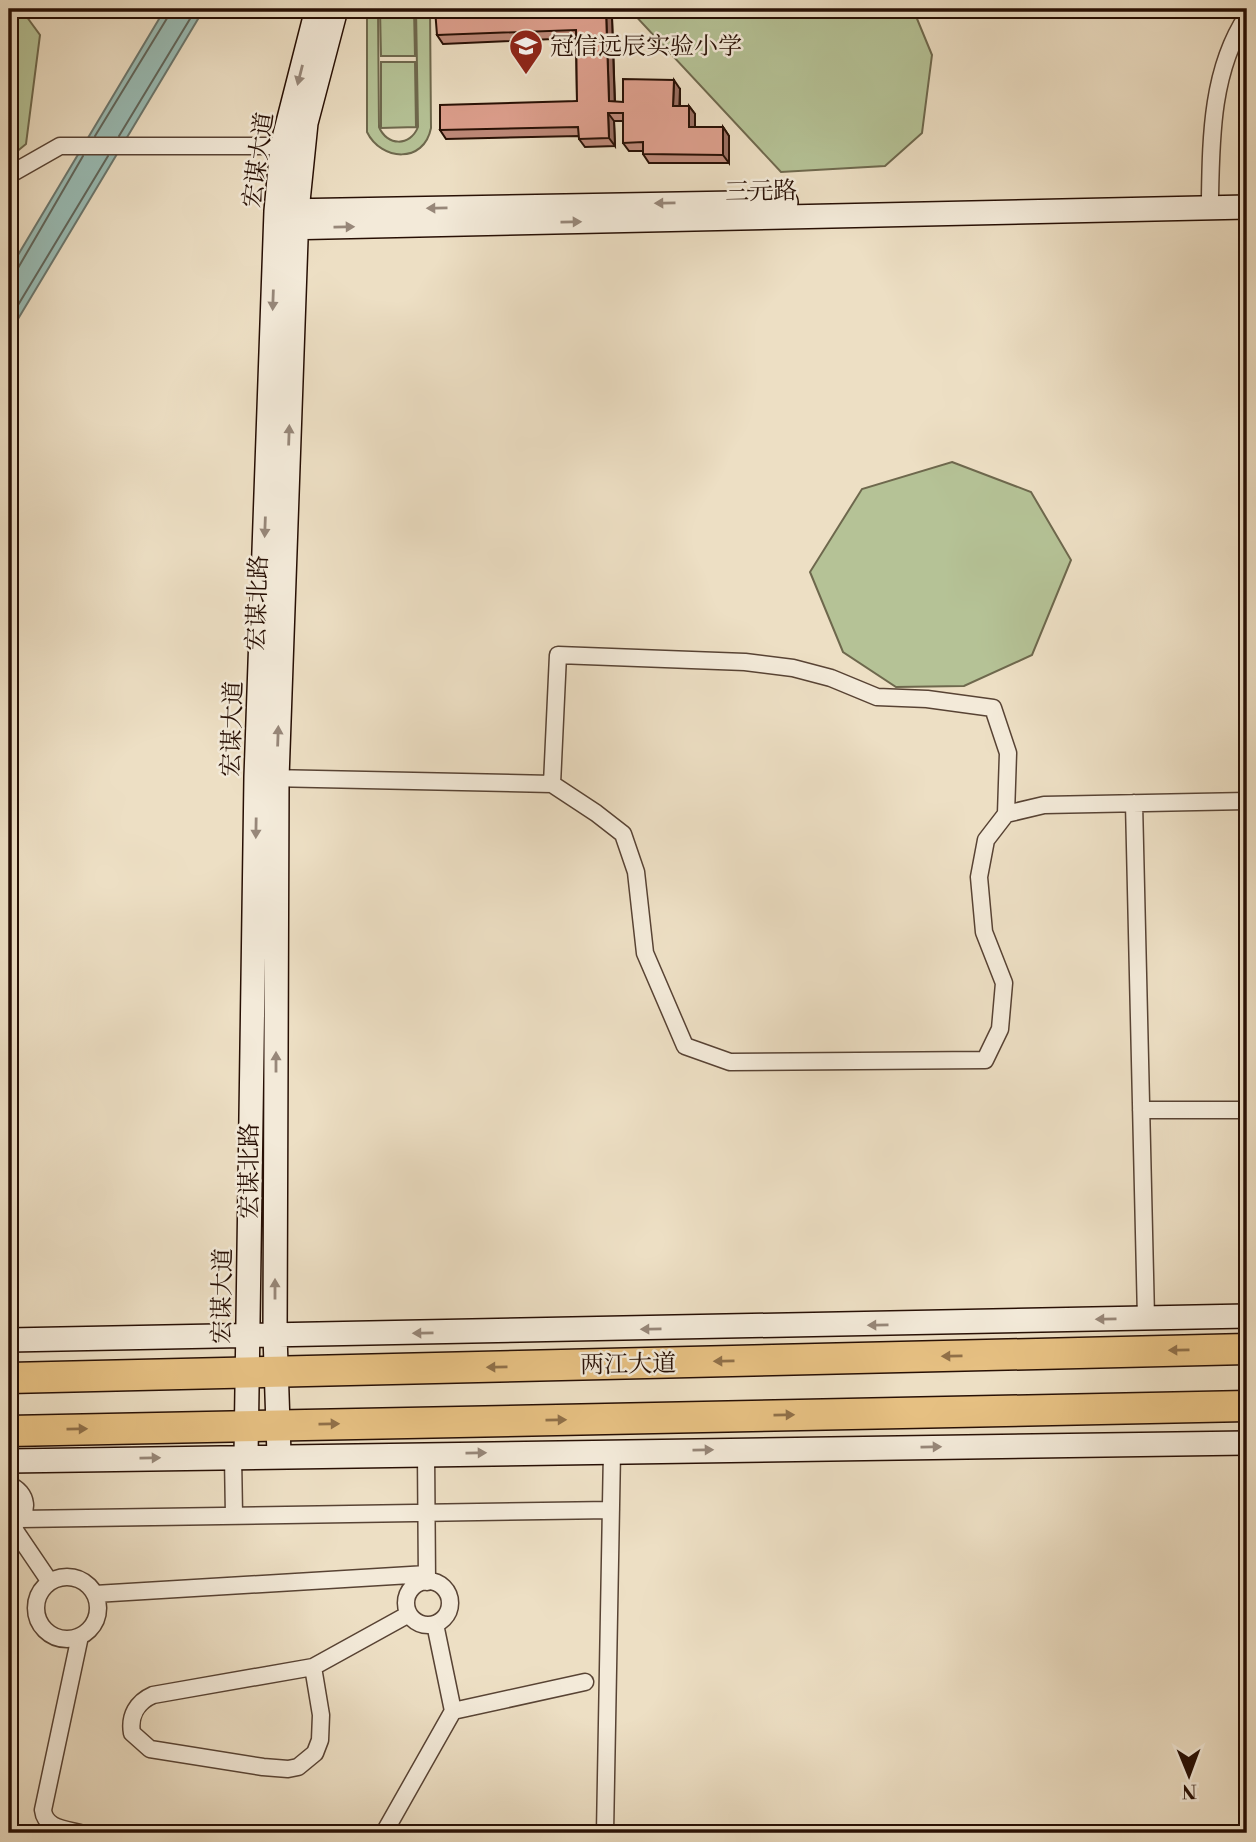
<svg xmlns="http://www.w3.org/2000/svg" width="1256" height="1842" viewBox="0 0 1256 1842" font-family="'Libre Bodoni','Noto Serif SC',serif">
<rect width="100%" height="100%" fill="#eddfc4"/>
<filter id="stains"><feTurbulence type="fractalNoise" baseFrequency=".00286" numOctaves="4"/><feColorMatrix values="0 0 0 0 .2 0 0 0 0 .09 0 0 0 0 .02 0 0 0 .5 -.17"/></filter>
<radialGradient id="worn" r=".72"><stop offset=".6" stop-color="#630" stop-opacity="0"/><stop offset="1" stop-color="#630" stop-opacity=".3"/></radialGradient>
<path fill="#b5c296" stroke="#6e684d" stroke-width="2" d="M 9,9 L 21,9 L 40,35 L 26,144 L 9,158 Z
M 367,9 L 378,9 L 379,127 C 387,146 410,147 418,127 L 416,9 L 430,9 L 431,128 C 424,164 381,161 367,132 Z
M 380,9 L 414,9 L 415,56 L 381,56 Z
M 625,9 L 913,9 L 932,55 L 922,133 L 885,166 L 781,172 L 632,12 Z
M 381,62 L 415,62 L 416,127 L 381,128 Z
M 952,462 L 1031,492 L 1071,560 L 1032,655 L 964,686 L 896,687 L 843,652 L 810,572 L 862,489 Z"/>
<path fill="#99bcb5" stroke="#6b776e" stroke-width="2" d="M 165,9 L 204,9 L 9,334 L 9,270 Z"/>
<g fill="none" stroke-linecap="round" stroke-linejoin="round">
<path stroke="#60665c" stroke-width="2" d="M 95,136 L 169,15 L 171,9
M 119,136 L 196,9
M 9,272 L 18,268 L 83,156
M 9,320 L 108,156"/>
<g stroke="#584334" stroke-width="19">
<path id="street" d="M 9,175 L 60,146 L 282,146
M 1210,197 C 1211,135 1212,69 1247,16
M 269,778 L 552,784 L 596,813 L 623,834 L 636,872 L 645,953 L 685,1046 L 730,1062 L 985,1060 L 1000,1029 L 1004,983 L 984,932 L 979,877 L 986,840 L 1006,814 L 1044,805 L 1247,801
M 552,784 L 558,655 L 745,662 L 793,668 L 831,678 L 877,697 L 927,699 L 993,708 L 1008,753 L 1006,814
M 1134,803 L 1146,1318
M 1141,1110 L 1247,1110
M 426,1453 L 427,1582
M 233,1456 L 234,1516
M 9,1485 C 28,1492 31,1514 13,1525
M 20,1519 L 611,1510
M 12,1526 L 50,1582
M36 1608a31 31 0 1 1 62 0a31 31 0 1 1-62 0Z
M406 1603a22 22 0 1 1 44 0a22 22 0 1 1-44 0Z
M 95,1594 L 427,1574
M 435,1624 L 453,1711 L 585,1682
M 80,1636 L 43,1810 C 45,1828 64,1829 80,1833
M 313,1667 L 153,1695 C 137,1702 129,1716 132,1733 L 150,1749 L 263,1767 L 288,1769 L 298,1767 L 315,1753 L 320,1740 L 321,1715 L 313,1667 L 409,1614
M 384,1833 L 453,1711
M 605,1833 L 612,1451"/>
</g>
<g stroke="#270f04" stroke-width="26">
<path id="secondary" d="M 285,211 L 786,202
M 282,228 L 1247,207
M 9,1340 L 1247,1316
M 279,1455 L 275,1335 L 277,778 L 297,211 L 306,123 L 336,9
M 246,1456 L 256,777 L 276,211 L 282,146 L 317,9
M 9,1461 L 1247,1443"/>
</g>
<g stroke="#270f04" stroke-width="33">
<path id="highway" d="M 9,1378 L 1247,1349
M 9,1431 L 1247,1406"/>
</g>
<use href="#street" stroke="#f3ead9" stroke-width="16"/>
<use href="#secondary" stroke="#f3ead9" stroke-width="23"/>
<use href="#highway" stroke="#e6c082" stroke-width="30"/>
</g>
<path fill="#be8979" stroke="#270f04" stroke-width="2" d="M 603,10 L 612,18 L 615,102 L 623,102 L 680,89 L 680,106 L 689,106 L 695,114 L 695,127 L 723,127 L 729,136 L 729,163 L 649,163 L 643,154 L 643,151 L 629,151 L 623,143 L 623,121 L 614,121 L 615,146 L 585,147 L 579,139 L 579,136 L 446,139 L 440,130 L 577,101 L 576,38 L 443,44 L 437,35 Z"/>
<path fill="#9b6f63" stroke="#270f04" stroke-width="2" d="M 606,10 L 612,18 L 615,110 L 609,101 Z
M 674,80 L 680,89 L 679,115 L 673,106 Z
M 689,106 L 695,114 L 695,136 L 689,127 Z
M 608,113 L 614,121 L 615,146 L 609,138 Z
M 723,127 L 729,136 L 729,163 L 723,155 Z"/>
<path fill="#dd9f8d" stroke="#270f04" stroke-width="2" d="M 435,9 L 598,9 L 598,10 L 606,10 L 609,101 L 623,102 L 623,79 L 674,80 L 673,106 L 689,106 L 689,127 L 723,127 L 723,155 L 643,154 L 643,142 L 623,143 L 623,113 L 608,113 L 609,138 L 579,139 L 578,127 L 440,130 L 440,105 L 577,101 L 576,30 L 437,35 Z"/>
<defs><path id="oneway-solid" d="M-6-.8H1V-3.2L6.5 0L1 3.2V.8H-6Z" transform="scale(1.75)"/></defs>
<g fill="#978779">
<use href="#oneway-solid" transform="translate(300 75) rotate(104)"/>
<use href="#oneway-solid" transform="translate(665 203) rotate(179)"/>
<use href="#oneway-solid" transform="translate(437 208) rotate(179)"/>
<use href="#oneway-solid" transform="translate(571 222) rotate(-1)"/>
<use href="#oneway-solid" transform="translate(344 227) rotate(-1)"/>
<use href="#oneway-solid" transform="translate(273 300) rotate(92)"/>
<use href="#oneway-solid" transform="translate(289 435) rotate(-88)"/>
<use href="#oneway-solid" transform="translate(265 527) rotate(92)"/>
<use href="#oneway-solid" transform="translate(278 736) rotate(-88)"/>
<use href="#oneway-solid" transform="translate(256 828) rotate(91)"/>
<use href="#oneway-solid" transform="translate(276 1062) rotate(-90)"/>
<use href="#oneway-solid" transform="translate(275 1289) rotate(-90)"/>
<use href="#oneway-solid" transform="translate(1106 1319) rotate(179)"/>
<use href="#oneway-solid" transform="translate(878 1325) rotate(179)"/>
<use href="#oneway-solid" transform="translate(651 1329) rotate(179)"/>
<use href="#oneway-solid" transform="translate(423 1333) rotate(179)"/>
<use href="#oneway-solid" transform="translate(931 1447) rotate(-1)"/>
<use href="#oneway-solid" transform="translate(703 1450) rotate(-1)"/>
<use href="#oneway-solid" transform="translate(476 1453) rotate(-1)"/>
<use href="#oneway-solid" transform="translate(150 1458) rotate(-1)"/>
</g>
<g fill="#907049">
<use href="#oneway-solid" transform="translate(1179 1350) rotate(179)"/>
<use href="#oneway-solid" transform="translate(952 1356) rotate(179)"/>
<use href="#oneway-solid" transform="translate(724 1361) rotate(179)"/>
<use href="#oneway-solid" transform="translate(497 1367) rotate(179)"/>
<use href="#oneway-solid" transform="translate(784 1415) rotate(-1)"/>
<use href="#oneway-solid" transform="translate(556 1420) rotate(-1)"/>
<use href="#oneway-solid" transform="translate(329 1424) rotate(-1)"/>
<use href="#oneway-solid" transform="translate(77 1429) rotate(-1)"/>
</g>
<defs>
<g id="school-pin" transform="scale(1.75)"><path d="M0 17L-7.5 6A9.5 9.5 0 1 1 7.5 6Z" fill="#8f2418" stroke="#f3ead9"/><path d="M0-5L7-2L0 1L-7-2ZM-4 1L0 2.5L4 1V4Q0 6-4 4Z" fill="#fff"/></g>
</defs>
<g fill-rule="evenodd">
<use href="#school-pin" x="526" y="46"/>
</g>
<g text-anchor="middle" stroke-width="5" stroke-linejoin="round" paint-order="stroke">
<g font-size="24" fill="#270f04" stroke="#f3ead9" text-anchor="start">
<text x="550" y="54">冠信远辰实验小学</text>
</g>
<g font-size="24" fill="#270f04" stroke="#f3ead9">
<text transform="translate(258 160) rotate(-82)" y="8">宏谋大道</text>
<text transform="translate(761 191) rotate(-1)" y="8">三元路</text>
<text transform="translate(257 603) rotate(-88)" y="8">宏谋北路</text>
<text transform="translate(232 729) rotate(-88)" y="8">宏谋大道</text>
<text transform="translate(249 1171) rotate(-90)" y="8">宏谋北路</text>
<text transform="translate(222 1296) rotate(-89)" y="8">宏谋大道</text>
<text transform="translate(628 1364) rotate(-1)" y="8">两江大道</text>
</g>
</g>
<rect width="1256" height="1842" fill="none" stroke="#eddfc4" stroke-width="35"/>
<rect x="10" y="10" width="1235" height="1821" fill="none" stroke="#270f04" stroke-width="3.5"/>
<rect x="18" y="18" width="1221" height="1807" fill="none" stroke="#270f04" stroke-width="2"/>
<g transform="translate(1189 1775) rotate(179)" stroke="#f3ead9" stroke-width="5" paint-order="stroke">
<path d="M0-5L12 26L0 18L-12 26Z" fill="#270f04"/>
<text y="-10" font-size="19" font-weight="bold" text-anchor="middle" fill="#270f04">N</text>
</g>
<rect width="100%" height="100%" filter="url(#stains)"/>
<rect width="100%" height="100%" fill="url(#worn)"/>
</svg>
